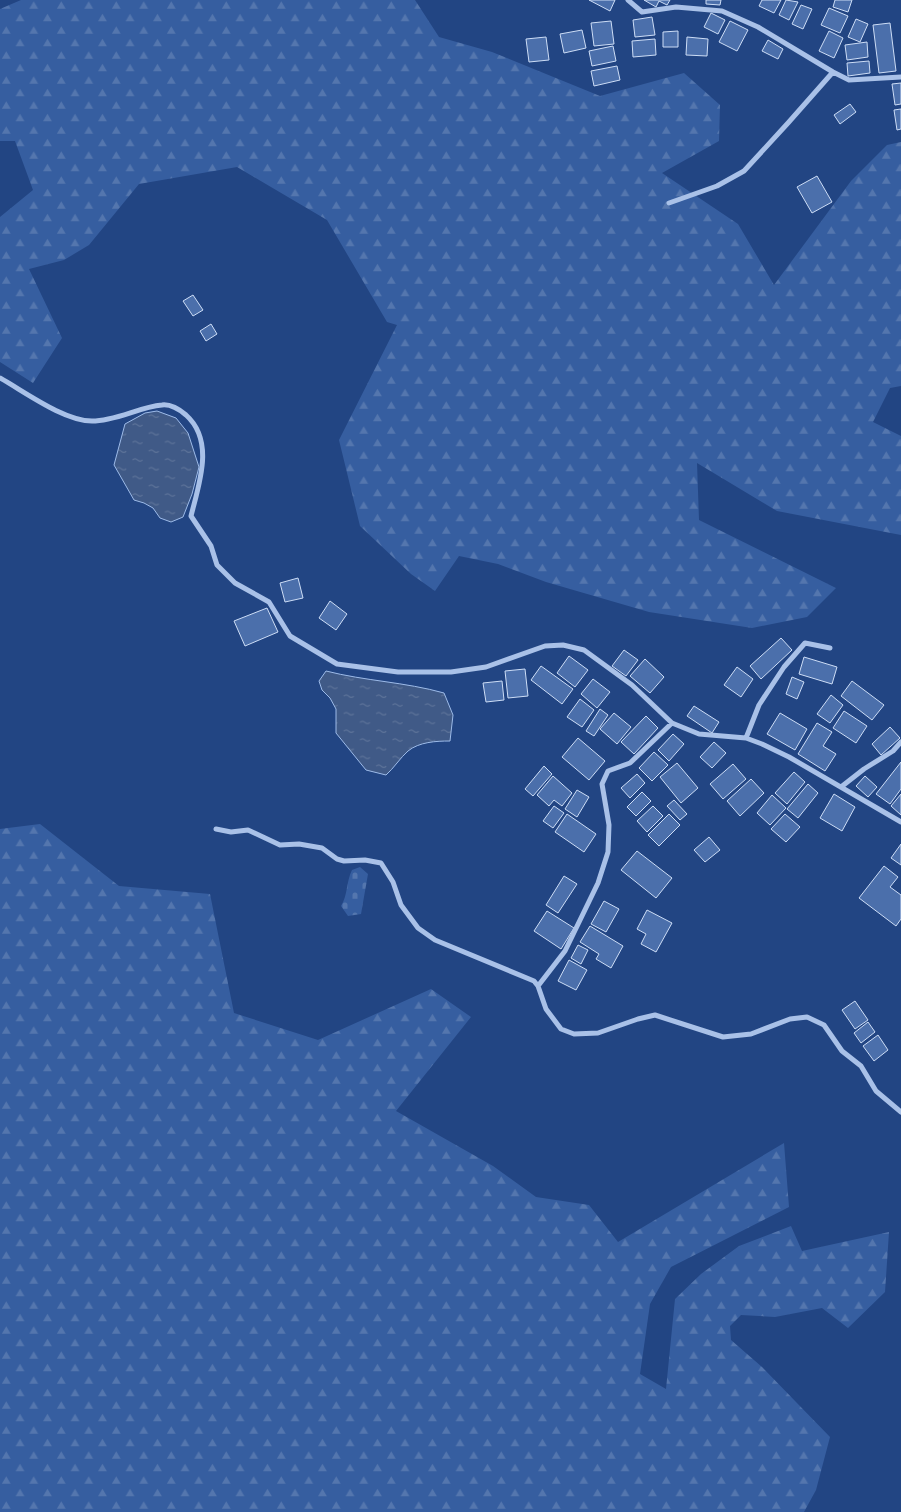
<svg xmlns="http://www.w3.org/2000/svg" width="901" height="1512" viewBox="0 0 901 1512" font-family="'Exo 2',sans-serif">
<defs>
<pattern id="forest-firs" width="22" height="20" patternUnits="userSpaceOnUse" patternTransform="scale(1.25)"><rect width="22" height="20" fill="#365ea0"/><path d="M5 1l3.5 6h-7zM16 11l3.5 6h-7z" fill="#5476ae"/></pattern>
<pattern id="cemetery-stones" width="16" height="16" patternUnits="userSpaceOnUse" patternTransform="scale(1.25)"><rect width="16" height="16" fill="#365ea0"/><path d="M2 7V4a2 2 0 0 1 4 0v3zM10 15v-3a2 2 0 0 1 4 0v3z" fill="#5476ae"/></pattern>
<pattern id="water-ripples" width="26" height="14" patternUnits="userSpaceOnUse" patternTransform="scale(1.25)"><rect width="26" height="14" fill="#405a87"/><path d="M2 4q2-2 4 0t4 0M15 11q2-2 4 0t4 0" fill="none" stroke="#5d7399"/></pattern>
</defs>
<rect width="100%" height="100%" fill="#224583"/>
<path fill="url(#forest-firs)" d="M 21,0 L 415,0 L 439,37 L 492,52 L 600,96 L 684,73 L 720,105 L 719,141 L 662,173 L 738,224 L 774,285 L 851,181 L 887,145 L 901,142 L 901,386 L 890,388 L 873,422 L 901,436 L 901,535 L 777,511 L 697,463 L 699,520 L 836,588 L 807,617 L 752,628 L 649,612 L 546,582 L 498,564 L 459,556 L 435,591 L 411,574 L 360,526 L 339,440 L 397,325 L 387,322 L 327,220 L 237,167 L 139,184 L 89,245 L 64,260 L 29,269 L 62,338 L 33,383 L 0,362 L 0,217 L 33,190 L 15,141 L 0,141 L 0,9 Z
M 40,824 L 119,886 L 210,894 L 234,1013 L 318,1040 L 431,989 L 471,1017 L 396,1111 L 493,1166 L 536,1197 L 589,1205 L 618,1242 L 784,1143 L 789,1207 L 671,1267 L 650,1304 L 640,1374 L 666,1389 L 675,1299 L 701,1274 L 739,1246 L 791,1226 L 802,1251 L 889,1232 L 885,1292 L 848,1328 L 822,1308 L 775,1317 L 741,1315 L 730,1326 L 731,1340 L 762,1367 L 830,1437 L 816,1490 L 804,1512 L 0,1512 L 0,829 Z"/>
<path fill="url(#cemetery-stones)" d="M 360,867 L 368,874 L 361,914 L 348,916 L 341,906 C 348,895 346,882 352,870 Z"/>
<path fill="url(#water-ripples)" stroke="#9dbbe9" d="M 157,411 L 176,418 L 188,433 L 199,467 L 192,494 L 183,517 L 171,522 L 160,518 L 153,508 L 144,503 L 134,500 L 114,465 L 125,424 L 145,413 Z
M 326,671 C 365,681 405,682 444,693 L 453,715 L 450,741 C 436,741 419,742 408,751 C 400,758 394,768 386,775 L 366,770 L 336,733 L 336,709 L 330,698 L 322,690 L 319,681 Z"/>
<path fill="#4b6fab" stroke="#cdddf6" d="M 589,0 L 615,0 L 610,11 Z
M 644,0 L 670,0 L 667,5 L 659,1 L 656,7 Z
M 706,0 L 721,0 L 720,5 L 706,4 Z
M 762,0 L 781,0 L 774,13 L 759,6 Z
M 786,0 L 798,2 L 789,20 L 779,15 Z
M 835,0 L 852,0 L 848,12 L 833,7 Z
M 801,5 L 812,9 L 803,29 L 792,24 Z
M 829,8 L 848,16 L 840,33 L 821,25 Z
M 711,13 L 725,20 L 718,34 L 704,27 Z
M 652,17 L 655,35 L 635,37 L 633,20 Z
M 856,19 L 868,24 L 860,42 L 848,37 Z
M 611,21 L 614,44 L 594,46 L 591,23 Z
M 730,21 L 748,30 L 737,51 L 719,42 Z
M 890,23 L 896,71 L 879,73 L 873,25 Z
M 582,30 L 586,48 L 564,53 L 560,34 Z
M 678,31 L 678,47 L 663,47 L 663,32 Z
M 829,31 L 843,38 L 834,58 L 819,51 Z
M 546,37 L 549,60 L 529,62 L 526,39 Z
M 687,37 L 708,39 L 707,56 L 686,55 Z
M 655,39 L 656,55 L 633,57 L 632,41 Z
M 768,40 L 783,49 L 778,59 L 762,51 Z
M 867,42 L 868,57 L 847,60 L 845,45 Z
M 613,46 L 616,61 L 592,66 L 589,51 Z
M 869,61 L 870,73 L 848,76 L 847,63 Z
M 617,66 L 620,80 L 594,86 L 591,71 Z
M 901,83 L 901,104 L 895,105 L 892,84 Z
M 850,104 L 856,112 L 840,124 L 834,115 Z
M 901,109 L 901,129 L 897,130 L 894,110 Z
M 817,176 L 832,202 L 812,213 L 797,187 Z
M 193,295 L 203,310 L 193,316 L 183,301 Z
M 211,324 L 217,334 L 206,341 L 200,331 Z
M 298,578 L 303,598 L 285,602 L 280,583 Z
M 330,601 L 347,614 L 336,630 L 319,618 Z
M 267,608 L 278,632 L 245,646 L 234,621 Z
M 781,638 L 792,650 L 761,679 L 750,666 Z
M 624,650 L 638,660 L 626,676 L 612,666 Z
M 569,656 L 588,670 L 575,687 L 557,673 Z
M 804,657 L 837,667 L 832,684 L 799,674 Z
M 645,659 L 664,677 L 650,693 L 630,676 Z
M 541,666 L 573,689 L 562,704 L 531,680 Z
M 737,667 L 753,679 L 741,697 L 724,685 Z
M 525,669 L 528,696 L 508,698 L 505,671 Z
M 792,677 L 804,682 L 797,699 L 786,694 Z
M 593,679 L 610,692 L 597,708 L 581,694 Z
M 502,681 L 504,700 L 486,702 L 483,683 Z
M 852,681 L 884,705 L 872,720 L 841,696 Z
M 831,695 L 843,705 L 830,723 L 817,714 Z
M 580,699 L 594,710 L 582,727 L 567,717 Z
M 694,706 L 719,722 L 712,733 L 687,716 Z
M 600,709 L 608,715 L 594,736 L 586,731 Z
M 844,711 L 867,726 L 856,743 L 833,728 Z
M 614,713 L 631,727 L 617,744 L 600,729 Z
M 780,713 L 807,729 L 795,750 L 767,734 Z
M 646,716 L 658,728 L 634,754 L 621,742 Z
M 817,723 L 832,732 L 823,746 L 836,754 L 825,771 L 798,754 Z
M 890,727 L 900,738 L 881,755 L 872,744 Z
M 673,734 L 684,744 L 669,761 L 658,750 Z
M 578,738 L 605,761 L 589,780 L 562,757 Z
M 714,742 L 726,753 L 712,768 L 700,757 Z
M 654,752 L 668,765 L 652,781 L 639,768 Z
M 901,762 L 901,789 L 890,804 L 876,794 Z
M 677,763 L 698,788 L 681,803 L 660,777 Z
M 733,764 L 746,779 L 723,799 L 710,784 Z
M 544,766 L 552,774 L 533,796 L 525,789 Z
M 794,772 L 805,782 L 787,804 L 775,793 Z
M 637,774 L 645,783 L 630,798 L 621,788 Z
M 553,776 L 572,793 L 562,806 L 554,800 L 549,806 L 537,795 Z
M 865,776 L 877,787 L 868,797 L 856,786 Z
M 751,779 L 764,793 L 740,816 L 727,801 Z
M 808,784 L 818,793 L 798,818 L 787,809 Z
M 577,790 L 589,797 L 577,817 L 565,809 Z
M 642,792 L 651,801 L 636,816 L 627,807 Z
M 834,794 L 855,807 L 842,831 L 820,818 Z
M 901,794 L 901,815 L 891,806 Z
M 772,795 L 786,808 L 770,825 L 757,813 Z
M 674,800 L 687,814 L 680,820 L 667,806 Z
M 554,806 L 564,813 L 553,828 L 543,821 Z
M 653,806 L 663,816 L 647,832 L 637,821 Z
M 567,814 L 596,834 L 584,852 L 555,832 Z
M 669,814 L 680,825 L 659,846 L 648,835 Z
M 785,814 L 800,827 L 786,842 L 771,829 Z
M 709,837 L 720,850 L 705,862 L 694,850 Z
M 901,844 L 901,865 L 891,858 Z
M 637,851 L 672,878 L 656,898 L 621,870 Z
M 884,866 L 898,877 L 890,887 L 901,895 L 901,919 L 896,926 L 859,898 Z
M 564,876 L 577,884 L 558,913 L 546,905 Z
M 604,901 L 619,909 L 606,932 L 591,924 Z
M 647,910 L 672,923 L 656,952 L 641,944 L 646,934 L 637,929 Z
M 547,911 L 574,928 L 561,949 L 534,931 Z
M 590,926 L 623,946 L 611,968 L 596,959 L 599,954 L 580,942 Z
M 578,945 L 588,950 L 581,964 L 571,958 Z
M 569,960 L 587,970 L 576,990 L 558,981 Z
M 855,1001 L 868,1020 L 855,1029 L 842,1010 Z
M 868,1022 L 875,1032 L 861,1043 L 854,1033 Z
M 878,1035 L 888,1050 L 874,1061 L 863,1046 Z"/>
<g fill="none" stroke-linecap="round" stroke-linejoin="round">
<path stroke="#a9c1e8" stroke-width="5" d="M 628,0 L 642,12 L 676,7 L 722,11 L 758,27 L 833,72 L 849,80 L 901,77
M 669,203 L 717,186 L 744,171 L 788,123 L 833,72
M 0,378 C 25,392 64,421 92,421 C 116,421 139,407 162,405 C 170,404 180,410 186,415 C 215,441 199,484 191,516 L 211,546 L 217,565 L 235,583 L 269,602 L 290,636 L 337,664 L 398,672 L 451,672 L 486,667 L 545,646 L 563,645 L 584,650 L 632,685 L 672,723 L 699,734 L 746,738 L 762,744 L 789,757 L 901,822
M 746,738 L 759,705 L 784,667 L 805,643 L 830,648
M 841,787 L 864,769 L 893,751 L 901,742
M 216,829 L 231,832 L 248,830 L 280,845 L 299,844 L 322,848 L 337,859 L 344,861 L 365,860 L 381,863 L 393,882 L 401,905 L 418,928 L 435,940 L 534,981 L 538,986 L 546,1009 L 561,1029 L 574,1034 L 598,1033 L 638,1019 L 655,1015 L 723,1037 L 751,1034 L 790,1019 L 807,1017 L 824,1025 L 842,1051 L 861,1066 L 876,1091 L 901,1112
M 538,986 L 565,951 L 598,883 L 608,852 L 609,825 L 602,784 L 608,771 L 630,763 L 672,723"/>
</g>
</svg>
